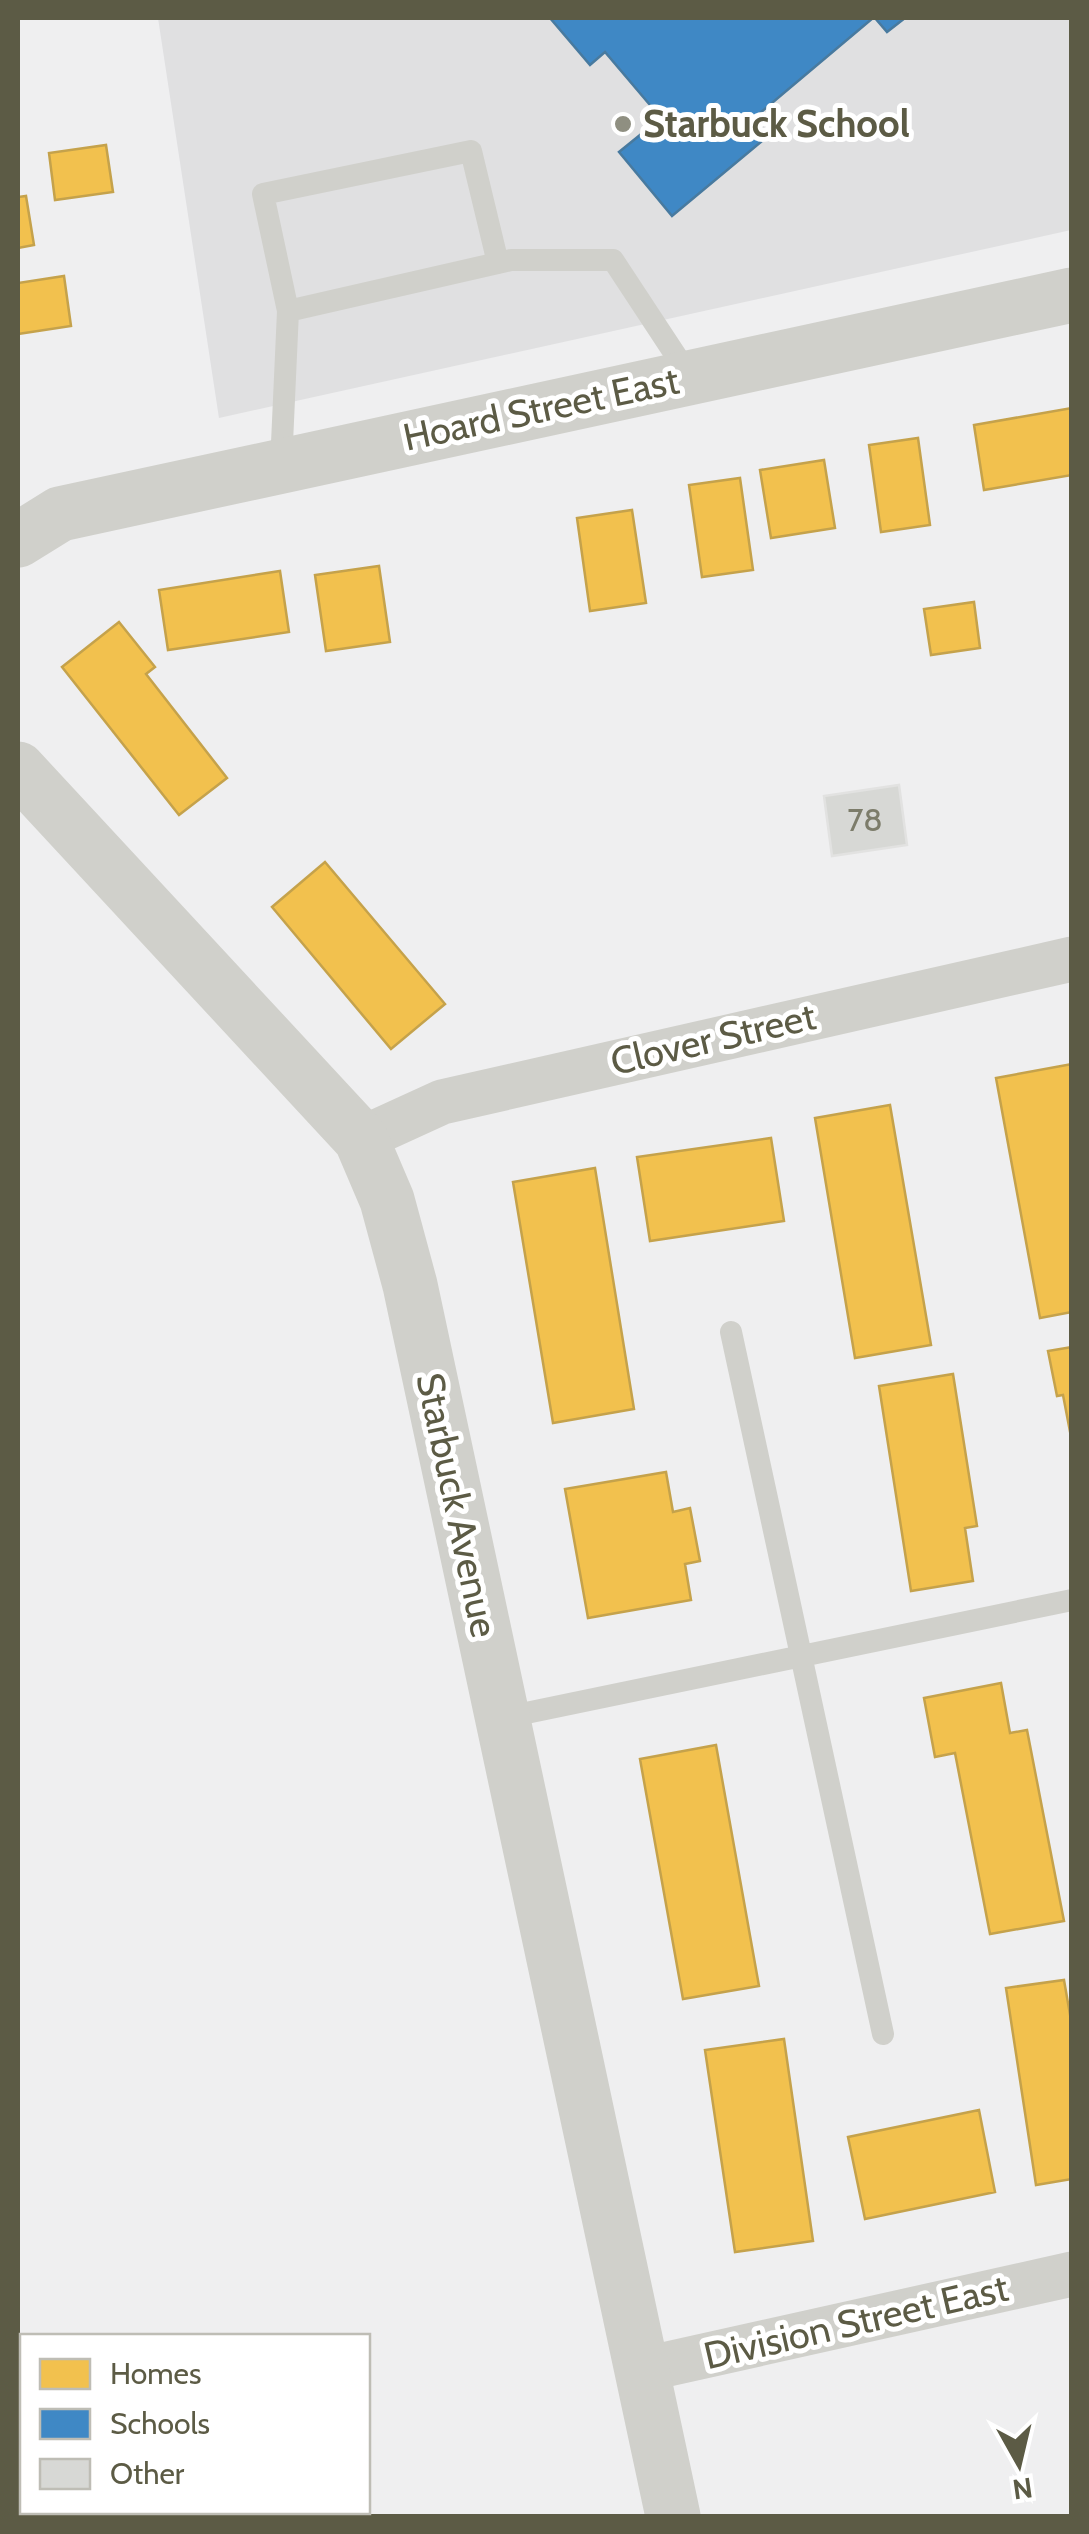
<svg xmlns="http://www.w3.org/2000/svg" width="1089" height="2534" viewBox="0 0 1089 2534" font-family="Cabin,sans-serif">
<rect width="100%" height="100%" fill="#efeff0"/>
<path fill="#e0e0e1" d="M 158,18 L 1071,18 L 1071,230 L 219,418 Z"/>
<path fill="#f2c14e" stroke="#c5a24b" stroke-width="2.5" d="M 106,145 L 113,192 L 55,200 L 49,153 Z
M 26,196 L 34,245 L 18,248 L 18,197 Z
M 64,276 L 71,326 L 18,334 L 18,283 Z
M 1072,408 L 1072,475 L 984,490 L 974,425 Z
M 918,438 L 930,525 L 881,532 L 869,445 Z
M 824,460 L 835,528 L 771,538 L 760,470 Z
M 740,478 L 753,570 L 702,577 L 689,485 Z
M 632,510 L 646,603 L 590,611 L 577,518 Z
M 379,566 L 390,642 L 326,651 L 315,575 Z
M 280,571 L 289,632 L 168,650 L 159,590 Z
M 974,602 L 980,648 L 931,655 L 924,609 Z
M 119,622 L 155,667 L 146,674 L 227,778 L 179,815 L 62,667 Z
M 325,862 L 445,1004 L 391,1049 L 272,907 Z
M 1072,1064 L 1072,1312 L 1040,1318 L 996,1078 Z
M 890,1105 L 931,1345 L 855,1358 L 815,1118 Z
M 771,1138 L 784,1221 L 650,1241 L 637,1157 Z
M 595,1168 L 634,1409 L 553,1423 L 513,1182 Z
M 1072,1347 L 1072,1442 L 1063,1395 L 1057,1396 L 1048,1351 Z
M 953,1374 L 977,1526 L 965,1528 L 973,1581 L 911,1591 L 879,1386 Z
M 666,1472 L 673,1512 L 690,1508 L 700,1561 L 685,1564 L 691,1600 L 588,1618 L 565,1489 Z
M 1001,1683 L 1010,1733 L 1027,1730 L 1064,1921 L 990,1934 L 955,1753 L 935,1757 L 924,1698 Z
M 716,1745 L 759,1986 L 683,1999 L 640,1759 Z
M 1064,1980 L 1072,2026 L 1072,2179 L 1036,2185 L 1006,1988 Z
M 784,2039 L 813,2241 L 735,2252 L 705,2050 Z
M 979,2110 L 995,2192 L 865,2219 L 848,2137 Z"/>
<path fill="#3f88c5" stroke="#487a9f" stroke-width="2.5" d="M 550,18 L 873,18 L 753,119 L 768,136 L 672,216 L 619,152 L 661,118 L 605,52 L 590,65 Z
M 875,18 L 905,18 L 887,32 Z"/>
<path fill="#d7d8d5" stroke="#e2e2e1" stroke-width="2.5" d="M 899,785 L 907,845 L 832,856 L 824,796 Z"/>
<g fill="none" stroke-linecap="round" stroke-linejoin="round">
<path stroke="#d0d0cb" stroke-width="22" d="M 288,311 L 263,194 L 471,151 L 498,263
M 281,465 L 288,311 L 511,260 L 613,260 L 690,377
M 731,1332 L 883,2034
M 502,1718 L 1072,1600"/>
<path stroke="#d0d0cb" stroke-width="45" d="M 361,1139 L 442,1102 L 1072,959
M 641,2370 L 1072,2274"/>
<path stroke="#d0d0cb" stroke-width="55" d="M 18,540 L 60,514 L 1072,295
M 18,769 L 361,1139 L 387,1200 L 410,1285 L 673,2516"/>
</g>
<circle fill="#8f8f81" stroke="#fff" stroke-width="4" cx="623" cy="124" r="10"/>
<g text-anchor="middle" stroke-width="10" stroke-linejoin="round" paint-order="stroke">
<g font-size="32" fill="#7c7c6a">
<text x="865" y="831">78</text>
</g>
<g font-size="38" font-weight="bold" fill="#5c5b45" stroke="#fff" text-anchor="start">
<text x="643" y="137">Starbuck School</text>
</g>
<g font-size="38" fill="#5c5b45" stroke="#fff">
<text transform="translate(541 409) rotate(-12)" y="13">Hoard Street East</text>
<text transform="translate(713 1039) rotate(-13)" y="13">Clover Street</text>
<text transform="translate(457 1505) rotate(78)" y="13">Starbuck Avenue</text>
<text transform="translate(856 2322) rotate(-13)" y="13">Division Street East</text>
</g>
</g>
<rect width="1089" height="2534" fill="none" stroke="#5c5b45" stroke-width="40"/>
<rect x="20" y="2334" width="350" height="180" fill="#ffffff" stroke="#bebdb5" stroke-width="2.5"/>
<rect x="40" y="2359" width="50" height="30" fill="#f2c14e" stroke="#bebdb5" stroke-width="2.5"/>
<text x="110" y="2384" font-size="30" fill="#5c5b45">Homes</text>
<rect x="40" y="2409" width="50" height="30" fill="#3f88c5" stroke="#bebdb5" stroke-width="2.5"/>
<text x="110" y="2434" font-size="30" fill="#5c5b45">Schools</text>
<rect x="40" y="2459" width="50" height="30" fill="#d7d8d5" stroke="#bebdb5" stroke-width="2.5"/>
<text x="110" y="2484" font-size="30" fill="#5c5b45">Other</text>
<g transform="translate(1019 2464) rotate(172)" stroke="#ffffff" stroke-width="8" paint-order="stroke">
<path d="M0-8L18 38L0 25L-18 38Z" fill="#5c5b45"/>
<text y="-15" font-size="28" font-weight="bold" text-anchor="middle" fill="#5c5b45">N</text>
</g>
</svg>
